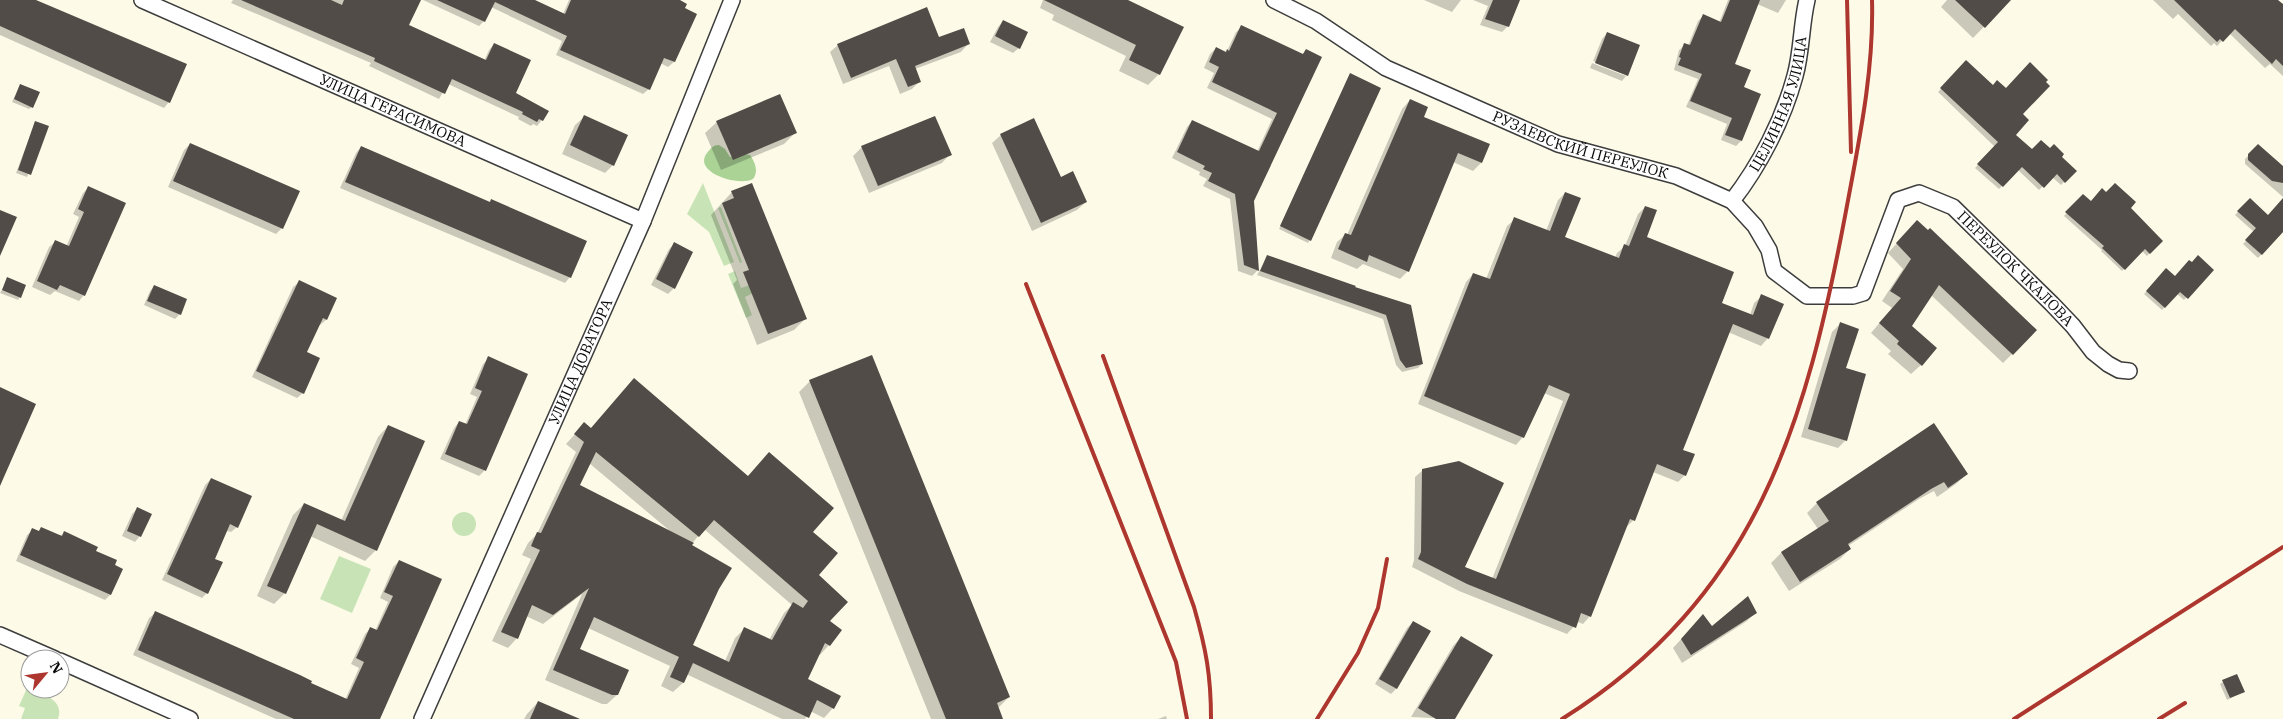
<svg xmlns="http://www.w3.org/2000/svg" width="2283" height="719" viewBox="0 0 2283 719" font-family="'IBM Plex Serif',serif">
<rect width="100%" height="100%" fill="#fdfbe8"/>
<path fill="#c8e4b6" d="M 703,183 L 734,262 L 724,266 L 709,232 L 687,214 Z
M 721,207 L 742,262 L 740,263 L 718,208 Z
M 735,271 L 741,288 L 750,285 L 753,293 L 745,297 L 752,315 L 746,318 L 728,274 Z
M452 524a12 12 0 1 1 24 0a12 12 0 1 1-24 0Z
M 339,556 L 371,569 L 352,613 L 320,599 Z
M 27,688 C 42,694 65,699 58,719 L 21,719 L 25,708 L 19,706 Z"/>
<path fill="#abd396" d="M 719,145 L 725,149 L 730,157 L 745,154 L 750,155 C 755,162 759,172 753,179 C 738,187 692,172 707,153 C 711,148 713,145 719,145 Z"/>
<path fill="#0003" fill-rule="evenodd" d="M 0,0 L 34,0 L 169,102 L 164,108 L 0,35 Z
M 233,0 L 420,0 L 408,26 L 484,61 L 489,50 L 494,44 L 514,94 L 542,120 L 537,126 L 533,124 L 531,126 L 518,119 L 519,117 L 448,84 L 439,99 L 369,66 L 371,63 L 231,3 Z
M 423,0 L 532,0 L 563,14 L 569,0 L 677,0 L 684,8 L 696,15 L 674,62 L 668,67 L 660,63 L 649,89 L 643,94 L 556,55 L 562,41 L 491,7 L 484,21 L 479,26 Z
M 1043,0 L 1125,0 L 1159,74 L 1148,85 L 1119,71 L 1126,56 L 1052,20 L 1054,15 L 1040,8 Z
M 1424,0 L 1461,0 L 1452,12 Z
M 1473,0 L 1518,0 L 1508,26 L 1502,32 L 1480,25 L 1488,6 Z
M 1728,0 L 1786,0 L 1778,13 L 1757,4 L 1733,64 L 1743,88 L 1759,95 L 1741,141 L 1736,146 L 1721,140 L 1727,124 L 1686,107 L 1698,79 L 1674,70 L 1679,50 L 1685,45 L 1688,46 L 1698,21 L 1703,16 L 1719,23 Z
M 1947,0 L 2010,0 L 1973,38 L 1941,7 Z
M 2153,0 L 2277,0 L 2283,6 L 2283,76 L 2270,64 L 2265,68 L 2229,33 L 2217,46 L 2214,43 L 2211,46 L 2178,14 L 2173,19 Z
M 1003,21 L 1019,48 L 1013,53 L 990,42 L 998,27 Z
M 1242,27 L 1302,55 L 1306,50 L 1253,201 L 1258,270 L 1252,276 L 1238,271 L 1230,199 L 1203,186 L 1207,179 L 1199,175 L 1200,172 L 1172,158 L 1187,127 L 1192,121 L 1257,152 L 1272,119 L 1207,88 L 1214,73 L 1204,68 L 1210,54 L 1216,48 L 1226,53 L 1227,51 L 1236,32 Z
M 1607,33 L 1627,75 L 1626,76 L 1626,73 L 1593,61 L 1602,39 Z
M 939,39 L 968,44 L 961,52 L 915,69 L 920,81 L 912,89 L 900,94 L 889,66 L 843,84 L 830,52 L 838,45 Z
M 1966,62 L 2021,114 L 2015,136 L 2032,151 L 2060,157 L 2075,171 L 2061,185 L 2052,177 L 2039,190 L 2018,170 L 1999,189 L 1975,168 L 1995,147 L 1938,92 Z
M 1592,63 L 1626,76 L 1622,81 L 1590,68 Z
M 1350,75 L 1310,240 L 1308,243 L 1279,229 Z
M 20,85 L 32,107 L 29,109 L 12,102 Z
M 1410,100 L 1422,118 L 1488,145 L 1481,163 L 1473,171 L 1453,162 L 1408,271 L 1400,279 L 1363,264 L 1357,269 L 1331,258 L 1337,242 L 1346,234 L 1347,235 L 1402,109 Z
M 584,117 L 613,165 L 605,173 L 562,154 L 575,125 Z
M 35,122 L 48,127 L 27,177 L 16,173 Z
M 717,122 L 795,133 L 784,144 L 721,170 L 705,133 Z
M 1001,135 L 1061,178 L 1086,202 L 1077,210 L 1032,231 L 992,143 Z
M 190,144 L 282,228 L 276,234 L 168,187 L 184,150 Z
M 2258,145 L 2283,169 L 2283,197 L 2245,164 L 2245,159 Z
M 361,147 L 489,203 L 491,200 L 570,277 L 565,283 L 340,188 L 356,153 Z
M 862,147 L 950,154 L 942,163 L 869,193 L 853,156 Z
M 88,188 L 84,295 L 79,301 L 55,291 L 50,295 L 32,287 L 49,247 L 55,242 L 66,247 L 79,217 L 73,214 L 83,193 Z
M 732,192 L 805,319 L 794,330 L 757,345 L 733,284 L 737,280 L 711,215 Z
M 1565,193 L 1564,238 L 1615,258 L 1617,253 L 1625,246 L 1638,214 L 1645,207 L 1645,238 L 1720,303 L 1750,315 L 1754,303 L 1762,296 L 1768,338 L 1761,346 L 1728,332 L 1681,450 L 1685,475 L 1678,482 L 1653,472 L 1634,520 L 1626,527 L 1590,616 L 1583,624 L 1578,622 L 1567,634 L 1459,591 L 1412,567 L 1414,560 L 1415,477 L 1423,470 L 1464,568 L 1492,579 L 1563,401 L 1544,393 L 1523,437 L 1516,445 L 1418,404 L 1466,282 L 1473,274 L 1486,279 L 1507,226 L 1515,219 L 1546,231 L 1558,200 Z
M 2106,194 L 2129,208 L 2161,241 L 2147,256 L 2142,251 L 2122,271 L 2101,251 L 2102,250 L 2064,216 L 2083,195 L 2090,202 Z
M 2250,199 L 2268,217 L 2283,200 L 2283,232 L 2258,258 L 2243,244 L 2254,232 L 2235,215 Z
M 1908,231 L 2012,354 L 2003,363 L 1931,295 L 1910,326 L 1921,365 L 1911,374 L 1888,354 L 1891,351 L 1871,333 L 1892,308 L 1882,301 L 1903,269 L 1888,253 Z
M 674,244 L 674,288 L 668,294 L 651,285 L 669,249 Z
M 1268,256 L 1354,288 L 1410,306 L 1422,364 L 1418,368 L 1402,372 L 1396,365 L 1383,319 L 1257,275 Z
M 2167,270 L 2175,277 L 2212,270 L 2184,300 L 2177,294 L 2162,310 L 2144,294 Z
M 8,279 L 20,297 L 18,300 L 0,293 Z
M 299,282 L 335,298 L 326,320 L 320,325 L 318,324 L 305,352 L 303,393 L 297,398 L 252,377 L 293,287 Z
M 154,286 L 180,314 L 175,319 L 144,305 L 150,291 Z
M 1840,324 L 1844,369 L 1846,440 L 1838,448 L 1801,437 L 1832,332 Z
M 489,358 L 526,374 L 484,471 L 479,476 L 440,459 L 454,428 L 459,422 L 465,425 L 477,397 L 470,394 L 483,364 Z
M 810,381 L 1009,697 L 997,709 L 1001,719 L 931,719 L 799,392 Z
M 388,426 L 376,550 L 365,561 L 310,536 L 285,593 L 274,604 L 257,596 L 293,515 L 304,504 L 341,521 L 378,437 Z
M 590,429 L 811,532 L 817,575 L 828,622 L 829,645 L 820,655 L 818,654 L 806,679 L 833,708 L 824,718 L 810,711 L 805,719 L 782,719 L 686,674 L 683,683 L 673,692 L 661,686 L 670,666 L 588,628 L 579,650 L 617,695 L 607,704 L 602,704 L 545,680 L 582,594 L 543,624 L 526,616 L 517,638 L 508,648 L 492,641 L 531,559 L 522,555 L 528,543 L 537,534 L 576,452 L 566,444 L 575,434 ZM 589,463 L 670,531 L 578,486 ZM 704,529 L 792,605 L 784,613 L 769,640 L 744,629 L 735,638 L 725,661 L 692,645 L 718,588 L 690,546 Z
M 1967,474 L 1956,484 L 1937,497 L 1934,491 L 1919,499 L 1848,546 L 1850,549 L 1840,559 L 1789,591 L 1771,563 L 1781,553 L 1818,529 L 1807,513 L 1817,503 Z
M 211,479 L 237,527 L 231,532 L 227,531 L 213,559 L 207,593 L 202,598 L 162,580 L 205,485 Z
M 137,509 L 140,536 L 135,542 L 122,536 L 132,514 Z
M 41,528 L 60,536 L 64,533 L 122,569 L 110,595 L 105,600 L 16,561 L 27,535 L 33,530 L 38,532 Z
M 399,561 L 379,719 L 276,719 L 133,655 L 149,618 L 155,613 L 345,700 L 359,668 L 351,664 L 365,634 L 370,629 L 375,631 L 388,602 L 380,598 L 393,567 Z
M 1756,612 L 1747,621 L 1682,663 L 1673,648 L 1695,624 L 1712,627 Z
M 1413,622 L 1396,689 L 1391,694 L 1375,684 L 1407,628 Z
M 1461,637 L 1453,719 L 1411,717 L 1453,646 Z
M 2223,682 L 2243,692 L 2227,700 L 2220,684 Z
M 538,702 L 556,719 L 524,719 L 527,714 Z
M 1166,716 L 1167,719 L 1158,719 Z"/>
<path fill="#514c47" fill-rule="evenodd" d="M 0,0 L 36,0 L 187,64 L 170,103 L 0,26 Z
M 241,0 L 331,0 L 342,5 L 344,0 L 421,0 L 409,25 L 486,60 L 494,43 L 531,60 L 516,93 L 549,111 L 543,121 L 539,119 L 537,122 L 522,114 L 523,112 L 452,79 L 445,94 L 374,61 L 375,58 Z
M 437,0 L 535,0 L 565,14 L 571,0 L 680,0 L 687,4 L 685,8 L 697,14 L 675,62 L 664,58 L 650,90 L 560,50 L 567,36 L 495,2 L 485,22 Z
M 1044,0 L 1128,0 L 1184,27 L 1160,75 L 1129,60 L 1136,45 Z
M 1493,0 L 1520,0 L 1509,27 L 1485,19 Z
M 1730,0 L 1760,0 L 1735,64 L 1751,70 L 1744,87 L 1761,94 L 1742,141 L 1725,135 L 1732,118 L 1690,101 L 1702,74 L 1678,65 L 1681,58 L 1679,57 L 1684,43 L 1690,45 L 1703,14 L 1721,22 Z
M 1955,0 L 2011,0 L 1985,28 Z
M 2174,0 L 2278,0 L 2283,4 L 2283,66 L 2276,59 L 2272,64 L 2235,29 L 2223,42 L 2220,39 L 2217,42 Z
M 927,7 L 939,37 L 964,28 L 970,44 L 915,66 L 921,82 L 908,87 L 896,59 L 851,78 L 837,44 Z
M 1003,20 L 1028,32 L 1020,49 L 995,36 Z
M 1241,25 L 1303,54 L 1306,49 L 1322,57 L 1254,201 L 1259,271 L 1244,265 L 1235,194 L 1208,181 L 1212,173 L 1203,169 L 1205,166 L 1177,152 L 1192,120 L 1259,151 L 1277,113 L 1212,82 L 1219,67 L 1209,62 L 1216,47 L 1226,52 L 1227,49 L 1229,51 Z
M 1607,32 L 1640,45 L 1628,76 L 1595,63 Z
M 1966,60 L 1993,85 L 1997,80 L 2006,88 L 2030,62 L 2048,80 L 2046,82 L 2050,86 L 2023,114 L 2029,120 L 2016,135 L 2032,149 L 2041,140 L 2050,148 L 2054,144 L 2064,154 L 2062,157 L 2077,171 L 2065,183 L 2057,174 L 2044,188 L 2022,167 L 2003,187 L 1977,164 L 1998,142 L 1940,88 Z
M 1350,73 L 1381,88 L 1311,241 L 1280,226 Z
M 20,84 L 40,92 L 33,108 L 14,99 Z
M 780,94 L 797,133 L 733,160 L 716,121 Z
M 1410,99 L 1428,107 L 1424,117 L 1490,144 L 1482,163 L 1458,153 L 1409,272 L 1369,255 L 1367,262 L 1338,249 L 1345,233 L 1351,235 Z
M 584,115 L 628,135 L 614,166 L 570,145 Z
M 935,116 L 952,155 L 878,186 L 861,146 Z
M 1034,118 L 1061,177 L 1073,171 L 1087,202 L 1041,223 L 1000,134 Z
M 35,121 L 49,126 L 31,175 L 18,170 Z
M 190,143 L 300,191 L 283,229 L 173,181 Z
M 2258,144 L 2283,166 L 2283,183 L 2272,181 L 2248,160 L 2248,154 Z
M 361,146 L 490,202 L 491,199 L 587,241 L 571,278 L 345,182 Z
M 752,183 L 807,319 L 768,334 L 743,272 L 749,270 L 722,203 L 734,198 L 731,191 Z
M 2115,183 L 2136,202 L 2131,208 L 2163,241 L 2150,254 L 2145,249 L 2125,270 L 2102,248 L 2104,246 L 2065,212 L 2083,194 L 2091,201 L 2102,188 L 2106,192 Z
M 88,186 L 126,203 L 85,296 L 60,285 L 57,290 L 37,281 L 55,240 L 69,246 L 84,212 L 78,209 Z
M 1565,192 L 1581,198 L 1565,237 L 1619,258 L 1624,244 L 1629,246 L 1645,206 L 1657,210 L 1647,237 L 1734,272 L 1722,303 L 1753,315 L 1761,294 L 1784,304 L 1769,339 L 1733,324 L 1683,450 L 1695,454 L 1686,476 L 1657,464 L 1635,521 L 1630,519 L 1591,617 L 1581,613 L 1576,628 L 1467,584 L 1418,559 L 1421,552 L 1422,469 L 1459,461 L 1504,483 L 1465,567 L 1496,579 L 1570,394 L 1549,385 L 1524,438 L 1424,396 L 1473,273 L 1490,279 L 1514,217 L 1550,231 Z
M 2250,198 L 2268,215 L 2283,198 L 2283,232 L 2262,255 L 2245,240 L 2256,228 L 2237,211 Z
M 0,210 L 17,217 L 0,256 Z
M 1917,220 L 1928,230 L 1930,228 L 2037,330 L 2013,355 L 1939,285 L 1912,326 L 1937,348 L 1922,366 L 1897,344 L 1899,341 L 1879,323 L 1901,298 L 1890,291 L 1911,259 L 1896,243 Z
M 674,242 L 693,252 L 675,289 L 656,279 Z
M 1267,255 L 1356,286 L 1355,287 L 1411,305 L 1423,364 L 1406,368 L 1400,360 L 1386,315 L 1260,271 Z
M 2198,255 L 2214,270 L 2188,299 L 2180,292 L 2165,308 L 2146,291 L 2166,268 L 2175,276 L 2189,260 L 2192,262 Z
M 7,277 L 26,285 L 21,298 L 2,290 Z
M 299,280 L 337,298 L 327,320 L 323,318 L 307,352 L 320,358 L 304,394 L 256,371 Z
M 154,285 L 187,299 L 181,315 L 147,301 Z
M 1840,322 L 1859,329 L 1846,368 L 1866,374 L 1847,441 L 1808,429 Z
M 872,355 L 1010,697 L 997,703 L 1003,719 L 946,719 L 809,380 Z
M 488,356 L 528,374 L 486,471 L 445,454 L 459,421 L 467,424 L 482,391 L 475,388 Z
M 634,378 L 748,476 L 769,452 L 834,508 L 813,532 L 838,553 L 819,575 L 848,602 L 830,621 L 842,630 L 830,646 L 825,643 L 808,679 L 841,696 L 834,709 L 817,700 L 809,718 L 693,663 L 684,683 L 670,677 L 679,657 L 594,617 L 580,649 L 629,670 L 618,695 L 612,695 L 553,670 L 589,588 L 553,615 L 532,605 L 518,639 L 501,632 L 540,550 L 531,546 L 537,532 L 541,533 L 584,442 L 574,434 L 584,422 L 591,428 ZM 596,452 L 699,537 L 714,520 L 808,601 L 803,608 L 793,602 L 772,640 L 744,627 L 729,662 L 693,645 L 719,589 L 732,568 L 692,545 L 694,543 L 580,485 Z
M 0,387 L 36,404 L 0,486 Z
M 1934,423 L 1968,474 L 1948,488 L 1944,482 L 1931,489 L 1848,544 L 1851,549 L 1800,582 L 1781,552 L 1829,521 L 1816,502 Z
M 388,425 L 425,441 L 377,551 L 317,524 L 286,594 L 267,586 L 304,503 L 345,521 Z
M 211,478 L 252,496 L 238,528 L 230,524 L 215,559 L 223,562 L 208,594 L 167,574 Z
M 137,507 L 152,514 L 141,537 L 127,531 Z
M 41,527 L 62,536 L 64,531 L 98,547 L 96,551 L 117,560 L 115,565 L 123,569 L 111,595 L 20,555 L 32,528 L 39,531 Z
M 399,560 L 442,579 L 380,719 L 294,719 L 138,650 L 155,611 L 300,675 L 312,681 L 311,683 L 347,699 L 364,662 L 356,658 L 363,643 L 370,627 L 377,630 L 393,596 L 384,592 Z
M 1748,596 L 1757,613 L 1691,655 L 1681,639 L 1703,614 L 1712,626 Z
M 1413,621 L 1431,631 L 1397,689 L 1379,679 Z
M 1461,636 L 1493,655 L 1455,719 L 1436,719 L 1418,708 Z
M 2237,674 L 2245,692 L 2230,698 L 2222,680 Z
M 538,701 L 580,719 L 530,719 Z"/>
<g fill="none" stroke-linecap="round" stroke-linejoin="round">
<g stroke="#3d3d3d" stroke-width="18">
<g id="street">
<path id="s1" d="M 142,0 L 643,221"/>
<path id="s2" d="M 1274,0 L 1316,21 L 1386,68 L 1558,144 L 1676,176 L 1732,201 L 1755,226 L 1769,250 L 1774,271 L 1807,296 L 1853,296 L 1863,293 L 1898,200 L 1919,193 L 1953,207 L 2052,304 L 2073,326 L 2093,352 L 2108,364 L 2119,370 L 2129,371"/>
<path id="s3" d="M 1732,201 C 1760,165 1783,120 1795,76 C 1802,51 1801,25 1807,0"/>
<path d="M 0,635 L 55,659"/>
<path d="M 60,661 L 190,719"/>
<path id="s4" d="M 422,719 L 643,221 L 732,0"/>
</g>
</g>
<use href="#street" stroke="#fff" stroke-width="15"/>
<path stroke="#ad362e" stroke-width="4" d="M 1847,0 L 1851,152
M 1026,284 L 1176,662 L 1187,719
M 1103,356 L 1194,607 C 1206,649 1211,675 1211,719
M 1317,719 L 1358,653 L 1378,608 L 1387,559
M 1562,719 C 1757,597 1806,424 1846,211 C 1859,141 1874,71 1872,0
M 2014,719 L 2283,547
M 2159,719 L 2185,703"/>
</g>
<g text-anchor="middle" stroke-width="5" stroke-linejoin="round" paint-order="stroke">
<g font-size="15" fill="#0a0a0a" stroke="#fff">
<text dy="5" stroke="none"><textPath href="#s3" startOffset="109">ЦЕЛИННАЯ УЛИЦА</textPath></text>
<text dy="5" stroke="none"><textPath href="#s1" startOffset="274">УЛИЦА ГЕРАСИМОВА</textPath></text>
<text dy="5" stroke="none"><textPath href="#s2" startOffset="341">РУЗАЕВСКИЙ ПЕРЕУЛОК</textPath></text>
<text dy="5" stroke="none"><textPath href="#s2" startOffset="930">ПЕРЕУЛОК ЧКАЛОВА</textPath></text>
<text dy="5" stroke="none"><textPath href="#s4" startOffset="391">УЛИЦА ДОВАТОРА</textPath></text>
</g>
</g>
<g transform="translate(45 674) rotate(61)"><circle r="24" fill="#ffffff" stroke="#9d9d9d"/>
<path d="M0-4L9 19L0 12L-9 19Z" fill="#ad362e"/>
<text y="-8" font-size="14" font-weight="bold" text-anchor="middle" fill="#0a0a0a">N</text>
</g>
</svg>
